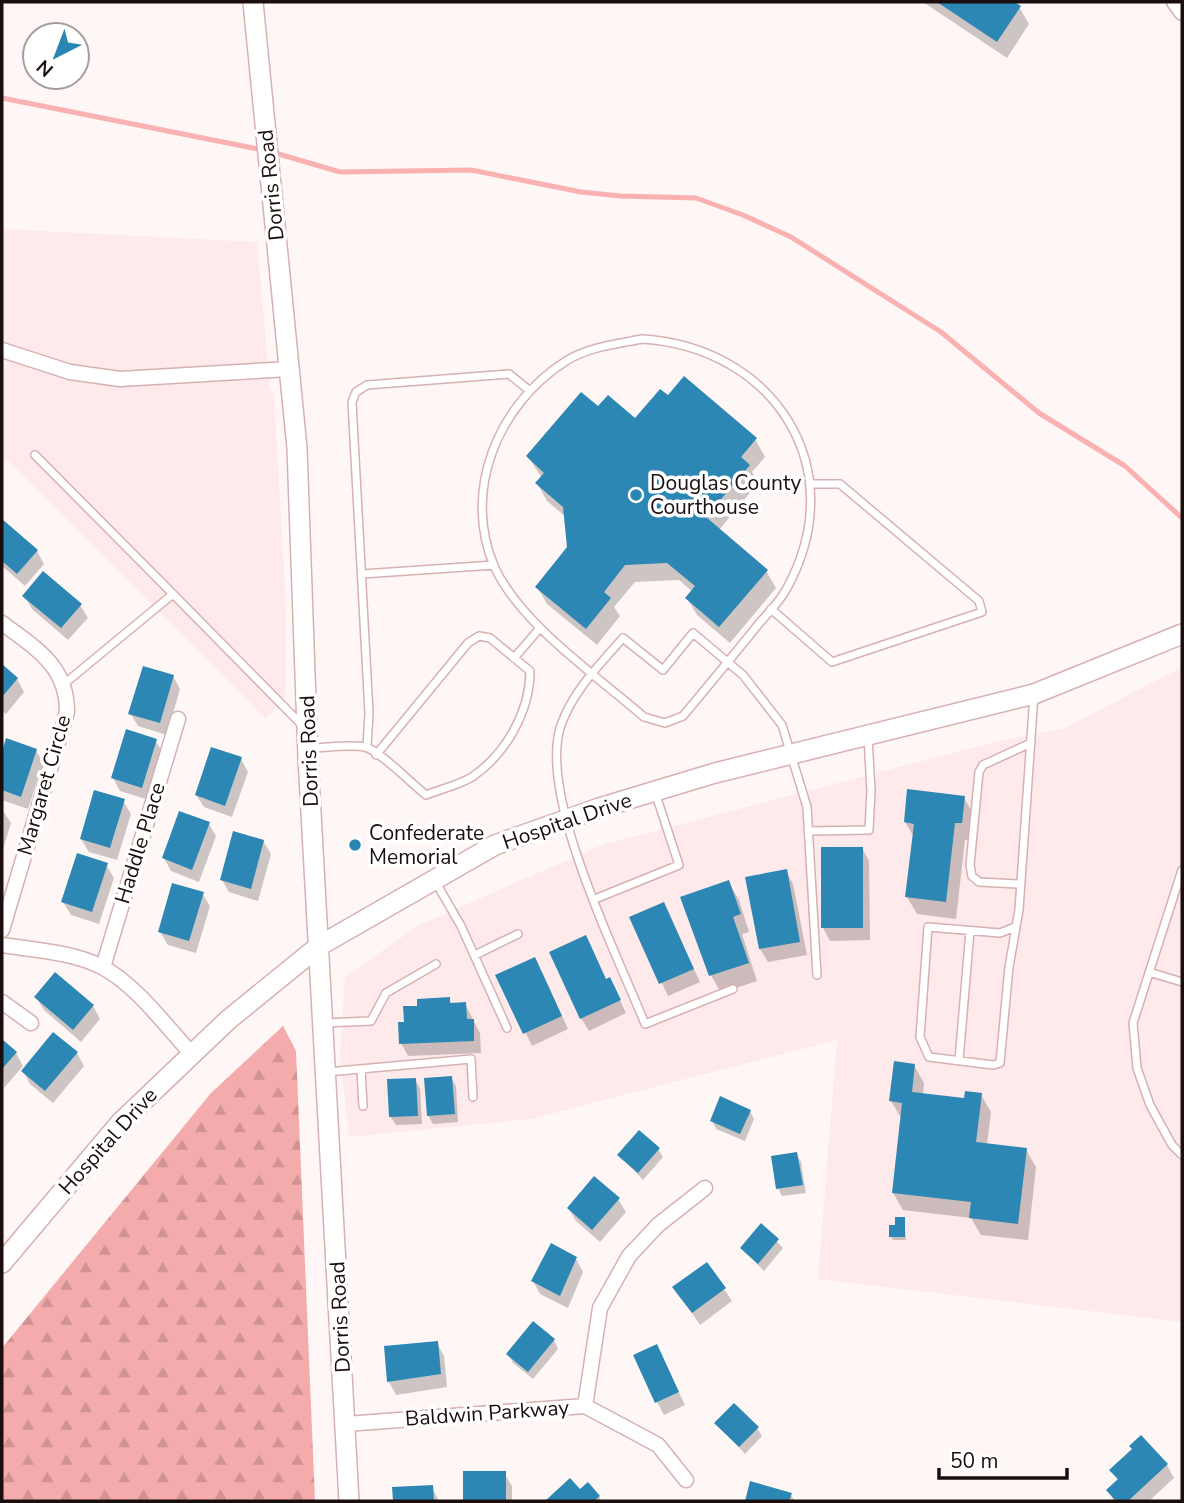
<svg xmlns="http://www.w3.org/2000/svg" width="1184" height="1503" viewBox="0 0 1184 1503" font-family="'Nunito Sans',sans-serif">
<defs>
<pattern id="forest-firs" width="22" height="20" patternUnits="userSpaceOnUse" patternTransform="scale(1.75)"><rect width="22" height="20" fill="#f4abab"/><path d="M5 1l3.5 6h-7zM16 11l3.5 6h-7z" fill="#d19292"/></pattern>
</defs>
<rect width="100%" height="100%" fill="#fff7f6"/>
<path fill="#feeaea" d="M 2,229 L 257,242 L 270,389 L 274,394 L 286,607 L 286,695 L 266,719 L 8,460 L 2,466 Z
M 1182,667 L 1182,1322 L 818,1279 L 837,1040 L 531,1119 L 349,1137 L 340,1056 L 345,977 L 419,925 L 602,845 L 1002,740 L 1063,729 Z"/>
<path fill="url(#forest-firs)" d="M 283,1026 L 296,1051 L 315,1501 L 2,1501 L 2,1348 L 211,1093 Z"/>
<path fill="#0003" d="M 923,2 L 1012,2 L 1019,7 L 1029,24 L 1007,58 Z
M 599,409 L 635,421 L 755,439 L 765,457 L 752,472 L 758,483 L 719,530 L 766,571 L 776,588 L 730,643 L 697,615 L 687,598 L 693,592 L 679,580 L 635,582 L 614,607 L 620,616 L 597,645 L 547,604 L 537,587 L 569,548 L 566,517 L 547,501 L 537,483 L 542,478 L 528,457 Z
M 2,521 L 37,551 L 44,564 L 25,586 L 2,566 Z
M 24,596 L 80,605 L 88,618 L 68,640 L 32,609 Z
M 2,666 L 17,679 L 24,692 L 6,714 L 2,711 Z
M 173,676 L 180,689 L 167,735 L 138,726 L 130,713 Z
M 155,740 L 163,753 L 149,800 L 120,791 L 113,778 Z
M 7,741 L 36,750 L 43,763 L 28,809 L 2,800 L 2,758 Z
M 241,759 L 248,772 L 232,817 L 204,807 L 196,795 Z
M 964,798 L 974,815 L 971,840 L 965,840 L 956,919 L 917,914 L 907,897 L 914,837 L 905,822 Z
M 123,801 L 131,814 L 117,860 L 89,852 L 81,839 Z
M 2,809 L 11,823 L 2,852 Z
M 209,824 L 216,836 L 199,882 L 171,871 L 164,858 Z
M 263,841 L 271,854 L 258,901 L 229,892 L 222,880 Z
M 862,848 L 869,861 L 870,940 L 830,941 L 823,928 Z
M 106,865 L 114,878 L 99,924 L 71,915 L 63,902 Z
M 786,871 L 793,884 L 807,955 L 768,962 L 760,949 L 747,878 Z
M 729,883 L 739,900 L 749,932 L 742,934 L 757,981 L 721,993 L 711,975 Z
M 202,893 L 210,906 L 196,953 L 168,945 L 160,932 Z
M 663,904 L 700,982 L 668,996 L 632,918 Z
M 542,972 L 568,1029 L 532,1046 L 498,976 Z
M 606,980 L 616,992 L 626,1013 L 589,1031 L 581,1018 Z
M 36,997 L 93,1006 L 100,1019 L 81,1042 L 44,1010 Z
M 449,999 L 452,1004 L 465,1004 L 480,1033 L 481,1053 L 408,1056 L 401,1043 L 406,1024 L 419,1007 Z
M 2,1041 L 16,1053 L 23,1066 L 4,1088 Z
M 77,1053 L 84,1066 L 53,1103 L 30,1084 L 23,1071 Z
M 914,1065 L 924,1083 L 923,1095 L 966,1100 L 981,1095 L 991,1112 L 987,1145 L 1026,1150 L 1036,1167 L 1028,1240 L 981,1235 L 971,1218 L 903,1210 L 893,1193 L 901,1118 L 891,1101 Z
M 451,1078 L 456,1086 L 458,1122 L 433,1124 L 428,1115 Z
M 415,1080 L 420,1088 L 422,1124 L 396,1125 L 391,1117 Z
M 750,1111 L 754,1119 L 745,1141 L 716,1129 L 712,1121 Z
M 658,1149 L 663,1157 L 643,1180 L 619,1155 Z
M 796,1154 L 801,1162 L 806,1193 L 782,1196 L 778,1188 Z
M 618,1199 L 626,1212 L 600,1242 L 576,1221 L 569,1209 Z
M 904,1218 L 906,1240 L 893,1240 L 891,1237 Z
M 761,1226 L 783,1248 L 764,1271 L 742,1249 Z
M 576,1259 L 583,1272 L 568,1308 L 540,1294 L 533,1281 Z
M 675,1288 L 724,1289 L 732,1301 L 700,1325 Z
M 554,1340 L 558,1349 L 533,1379 L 513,1363 L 508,1354 Z
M 437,1343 L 444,1356 L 447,1387 L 396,1395 L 389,1382 L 385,1348 Z
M 663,1359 L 685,1405 L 664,1415 L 657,1402 Z
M 717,1423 L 757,1428 L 762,1436 L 745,1454 Z
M 1167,1465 L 1174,1478 L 1149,1501 L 1114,1501 L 1108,1490 L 1118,1481 L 1112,1471 Z
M 465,1473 L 504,1473 L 512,1486 L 512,1501 L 465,1501 Z
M 570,1481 L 580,1491 L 599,1497 L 602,1501 L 548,1501 Z
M 752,1483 L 790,1494 L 795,1501 L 746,1501 Z
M 432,1487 L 439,1501 L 394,1501 L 394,1488 Z"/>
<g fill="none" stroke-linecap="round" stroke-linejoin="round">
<path stroke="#fab1b1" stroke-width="5" d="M 2,98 L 263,150
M 272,152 L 340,172 L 471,170 L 581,192 L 620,196 L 696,198 L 743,215 L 791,237 L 941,332 L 1039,413 L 1125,466 L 1182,518"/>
</g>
<path fill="#2d87b4" d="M 937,2 L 1015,2 L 1021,6 L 997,42 Z
M 684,376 L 757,438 L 741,457 L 750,465 L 706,517 L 768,570 L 719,627 L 685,598 L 695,586 L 667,563 L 625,565 L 604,592 L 611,598 L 586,629 L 535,587 L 567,547 L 563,507 L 535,483 L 544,473 L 526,456 L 581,392 L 598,406 L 608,395 L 635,418 L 660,389 L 668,395 Z
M 2,519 L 38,550 L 17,574 L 2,561 Z
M 43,571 L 82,604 L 61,628 L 22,596 Z
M 2,664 L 18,678 L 2,697 Z
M 143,666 L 174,675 L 160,723 L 128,714 Z
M 126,729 L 157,739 L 142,788 L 111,778 Z
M 6,738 L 37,749 L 21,797 L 2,790 L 2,752 Z
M 211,747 L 242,757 L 225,806 L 195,795 Z
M 907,789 L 965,796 L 962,823 L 955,823 L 946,902 L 905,897 L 914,824 L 904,822 Z
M 94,790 L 125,799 L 110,848 L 80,839 Z
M 179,811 L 210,822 L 192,870 L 162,858 Z
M 233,831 L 264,840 L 251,889 L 220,880 Z
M 821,847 L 863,847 L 863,928 L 821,928 Z
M 77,853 L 108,863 L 92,912 L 61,902 Z
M 787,869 L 800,942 L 759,949 L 745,877 Z
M 729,880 L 741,914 L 733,917 L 749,963 L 709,976 L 680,897 Z
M 172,883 L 204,892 L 189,941 L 158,932 Z
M 664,902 L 694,969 L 659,984 L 629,917 Z
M 586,935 L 606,979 L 610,977 L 621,1000 L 580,1019 L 549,952 Z
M 535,957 L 562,1016 L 523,1034 L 495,975 Z
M 55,972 L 94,1005 L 73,1030 L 34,997 Z
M 450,997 L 450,1003 L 466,1002 L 467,1019 L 474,1019 L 474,1041 L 399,1044 L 398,1022 L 404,1022 L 403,1006 L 417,1006 L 417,999 Z
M 53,1032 L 78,1052 L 45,1091 L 21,1071 Z
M 2,1039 L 17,1052 L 2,1069 Z
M 894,1061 L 915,1064 L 912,1092 L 964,1098 L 965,1091 L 982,1093 L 976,1142 L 1027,1148 L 1018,1224 L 969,1218 L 971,1202 L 892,1193 L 902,1103 L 889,1101 Z
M 452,1076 L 455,1114 L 427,1116 L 424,1078 Z
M 416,1078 L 418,1116 L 389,1117 L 387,1079 Z
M 720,1096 L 751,1110 L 740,1134 L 710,1121 Z
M 639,1130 L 660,1148 L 638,1173 L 617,1155 Z
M 797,1152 L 803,1185 L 776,1189 L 771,1156 Z
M 594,1176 L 620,1198 L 592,1230 L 567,1208 Z
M 895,1217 L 905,1217 L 905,1237 L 889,1237 L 889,1225 L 895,1225 Z
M 761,1223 L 779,1239 L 758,1264 L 740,1248 Z
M 551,1243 L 577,1257 L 560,1296 L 531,1281 Z
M 707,1262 L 726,1288 L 692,1313 L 672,1287 Z
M 533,1321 L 555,1339 L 528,1372 L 506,1354 Z
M 438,1341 L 441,1374 L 387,1382 L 384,1346 Z
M 657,1344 L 679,1392 L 655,1403 L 633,1355 Z
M 734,1403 L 759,1427 L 739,1447 L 714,1423 Z
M 1141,1435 L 1168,1464 L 1128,1501 L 1116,1501 L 1106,1490 L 1118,1479 L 1109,1470 L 1132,1449 L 1129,1446 Z
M 463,1471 L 506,1471 L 506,1501 L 463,1501 Z
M 570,1478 L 580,1489 L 588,1482 L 600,1496 L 594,1501 L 545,1501 Z
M 750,1481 L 792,1493 L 789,1501 L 745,1501 Z
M 433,1485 L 434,1501 L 393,1501 L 392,1487 Z"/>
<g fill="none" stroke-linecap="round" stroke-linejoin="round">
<g stroke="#d7b1b1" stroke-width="10">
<path id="lane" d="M 642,339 C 773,347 853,467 787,588 C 780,602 767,614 757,626 C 733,656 708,686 683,716 L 665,723 L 644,717 C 597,676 521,624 495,568 C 461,492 498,404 566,361 C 588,347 616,344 642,339 Z
M 35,455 L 173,594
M 362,574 L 494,565
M 771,609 L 832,662 L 982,612 L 979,601 L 840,484 L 810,484
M 514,658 L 540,628
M 64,684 L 173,594 L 302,725
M 367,747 L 369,713 L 352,402 L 356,392 L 367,385 L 509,374 L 530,391
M 309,748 C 326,748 348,744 365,747 C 379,750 413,785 426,795 C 441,789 459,785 472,777 C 506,754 530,711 530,671 L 490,638 L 479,636 L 468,643 L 376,755
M 808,831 L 869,830 L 871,791 L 868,737
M 1182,870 L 1133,1023 L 1137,1068 L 1150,1105 L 1172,1145 L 1182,1155
M 435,881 L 461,926 L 507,1028
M 1020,884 L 979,882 L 972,876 L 970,865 L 979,772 L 983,765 L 1031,743
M 595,899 L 679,865 L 655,792
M 1015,927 L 1000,933 L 928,927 L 920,1037 L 929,1057 L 993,1065 L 1000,1063 L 1009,967 L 1019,910 L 1034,695
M 475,955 L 518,934
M 1149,972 L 1182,982
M 733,989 L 645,1024 C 617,954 537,795 561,725 C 573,691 600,664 623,638 L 663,670 L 693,633 L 743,675 L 782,725 L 807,807 L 817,975
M 324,1023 L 371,1021 L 386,993 L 436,964
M 959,1060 L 970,931
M 361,1069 L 363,1106
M 327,1072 L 471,1059 L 473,1097"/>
</g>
<g stroke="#d7b1b1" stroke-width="17">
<path id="street" d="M 1174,2 L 1182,13
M 2,350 L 70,372 L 120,379 L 289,369
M 2,623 C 36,649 67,665 67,712 L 2,930
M 2,945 C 34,950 73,952 102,967 C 135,984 166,1026 191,1053
M 103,967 L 178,719
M 2,1002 L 31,1023
M 585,1406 L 600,1308 L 629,1256 L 658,1225 L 705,1188
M 346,1424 L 585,1406 L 658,1445 L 686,1480"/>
</g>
<g stroke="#d7b1b1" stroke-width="22">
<path id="secondary" d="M 253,2 L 297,448 L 308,758 L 349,1501
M 2,1263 L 120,1123 L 228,1020 L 319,946 L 495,845 L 599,808 L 715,773 L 1034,694 L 1182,634"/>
</g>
<use href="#lane" stroke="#fff" stroke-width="7"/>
<use href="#street" stroke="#fff" stroke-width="14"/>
<use href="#secondary" stroke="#fff" stroke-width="19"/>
</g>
<g fill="#2985b2" stroke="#fff" stroke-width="2.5">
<circle cx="636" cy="495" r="7"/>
<circle cx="355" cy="845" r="7"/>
</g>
<g text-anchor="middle" stroke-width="7" stroke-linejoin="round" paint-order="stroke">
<g font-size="21" fill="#1b0e0e" stroke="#fff">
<text transform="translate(271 185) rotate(-96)" y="7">Dorris Road</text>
<text transform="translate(309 751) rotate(-92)" y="7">Dorris Road</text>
<text transform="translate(44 785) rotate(-74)" y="7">Margaret Circle</text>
<text transform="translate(567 821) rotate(-19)" y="7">Hospital Drive</text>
<text transform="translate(140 843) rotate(-73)" y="7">Haddle Place</text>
<text transform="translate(108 1141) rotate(-48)" y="7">Hospital Drive</text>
<text transform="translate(340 1317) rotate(-93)" y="7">Dorris Road</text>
<text transform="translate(487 1413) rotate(-4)" y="7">Baldwin Parkway</text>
</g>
<g font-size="21" fill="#1b0e0e" stroke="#fff" text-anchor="start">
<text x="650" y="490">Douglas County<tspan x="650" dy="24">Courthouse</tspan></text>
<text x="369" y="840">Confederate<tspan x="369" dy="24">Memorial</tspan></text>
</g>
</g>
<rect width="1184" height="1503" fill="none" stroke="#1b0e0e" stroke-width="7"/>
<g transform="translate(56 56) rotate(222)"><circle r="33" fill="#ffffff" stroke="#a49f9f" stroke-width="2"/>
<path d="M0-5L12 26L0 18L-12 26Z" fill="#2985b2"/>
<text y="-10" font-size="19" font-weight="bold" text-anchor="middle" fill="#1b0e0e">N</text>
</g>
<path d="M939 1468v10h128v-10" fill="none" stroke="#1b0e0e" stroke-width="3.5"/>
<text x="950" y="1468" font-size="21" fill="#1b0e0e" stroke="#ffffff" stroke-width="5" paint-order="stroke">50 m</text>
</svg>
